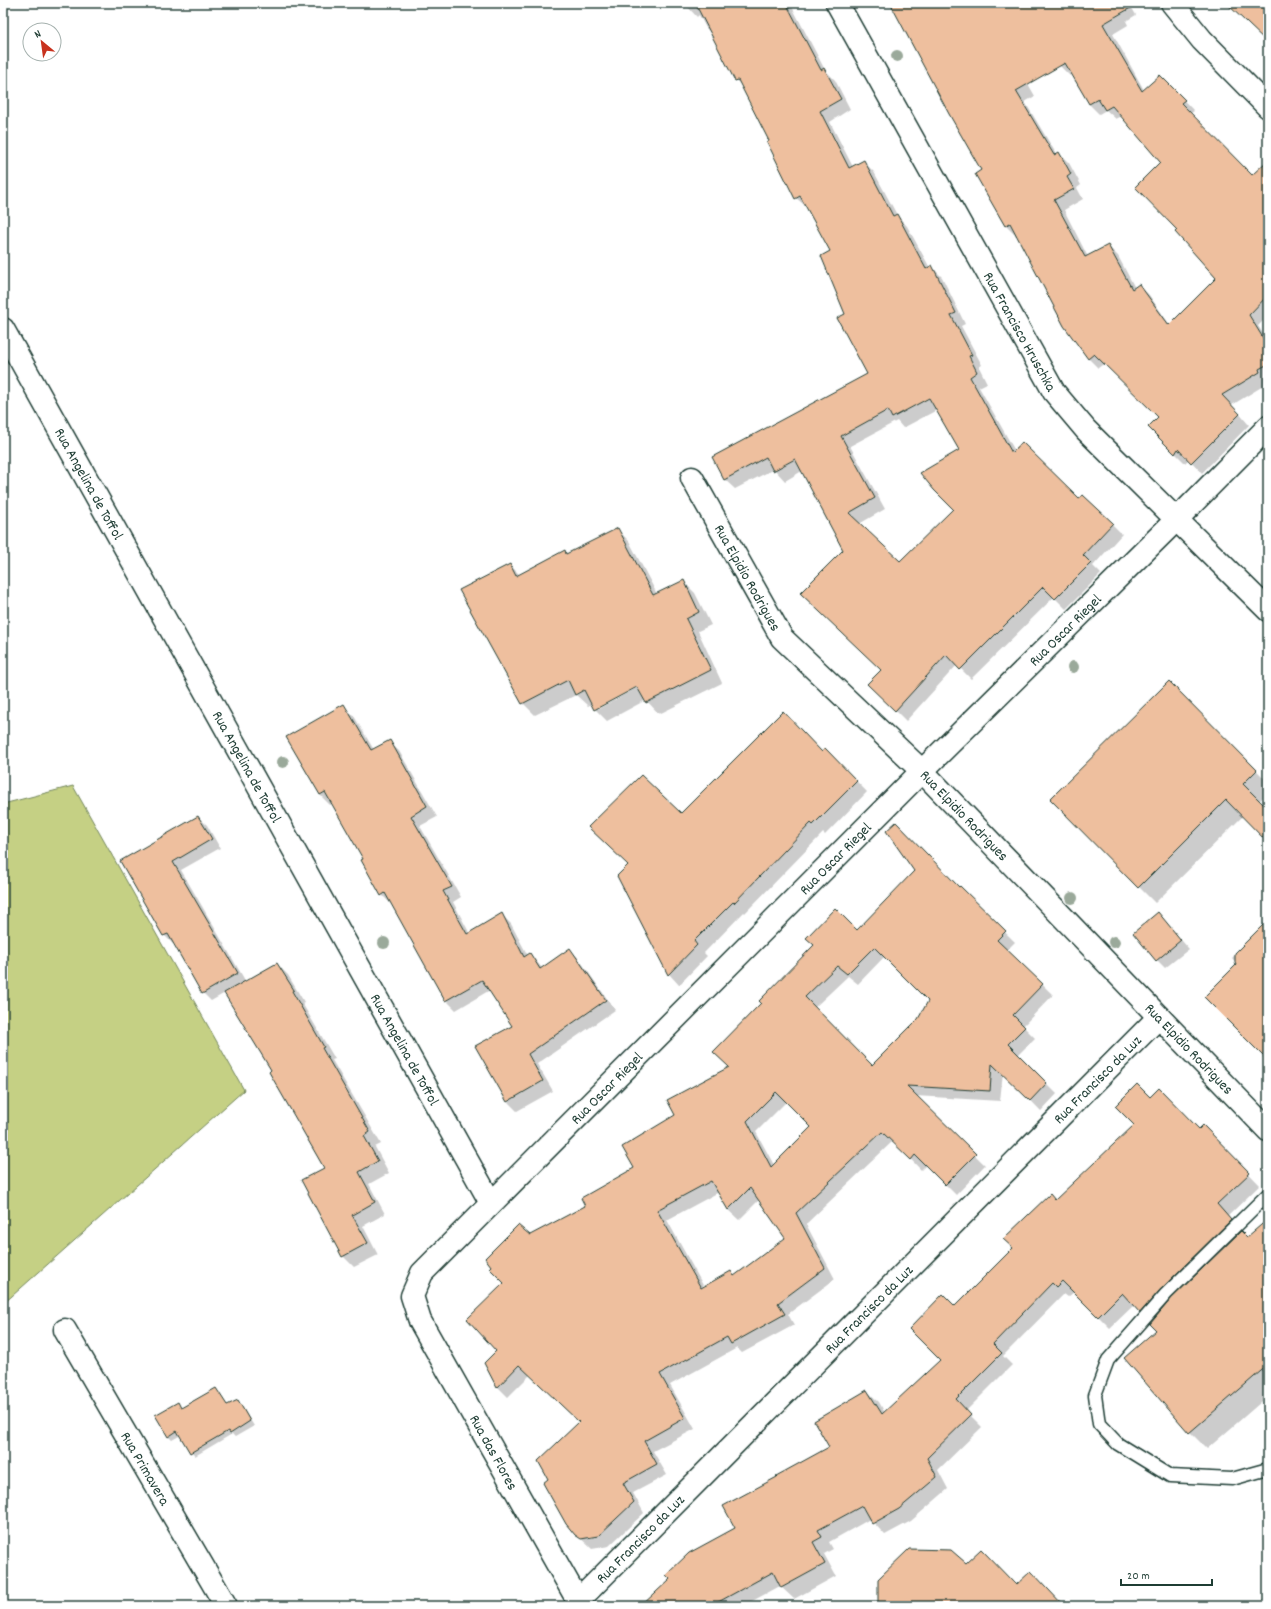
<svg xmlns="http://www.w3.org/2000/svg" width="1271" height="1609" viewBox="0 0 1271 1609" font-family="Dekko,sans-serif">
<rect width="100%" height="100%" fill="#fff"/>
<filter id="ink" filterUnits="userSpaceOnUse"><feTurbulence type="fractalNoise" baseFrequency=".025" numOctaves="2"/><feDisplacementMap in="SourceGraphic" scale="8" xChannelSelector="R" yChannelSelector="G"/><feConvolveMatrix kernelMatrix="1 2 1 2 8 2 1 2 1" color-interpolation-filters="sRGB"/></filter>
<g filter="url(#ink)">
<path fill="#c5d084" stroke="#72865c" d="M 73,786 L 244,1090 L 3,1304 L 3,804 Z"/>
<path fill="#0003" fill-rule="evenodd" d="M 684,3 L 790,3 L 825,70 L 835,80 L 850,109 L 830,122 L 853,167 L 863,161 L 874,172 L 897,215 L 907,226 L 930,268 L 932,267 L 942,277 L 965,324 L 961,326 L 982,365 L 979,367 L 987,383 L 979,387 L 1015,451 L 1112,524 L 1122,534 L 1093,566 L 1101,574 L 1066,609 L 1054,597 L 971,679 L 957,665 L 906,721 L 869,684 L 882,670 L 844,550 L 802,471 L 785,481 L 774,469 L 735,489 L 724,479 L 869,375 L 846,314 L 831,252 L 808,208 L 796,198 L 771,141 L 743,87 L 736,80 L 712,34 L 706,28 L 699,15 L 697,17 ZM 937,410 L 961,451 L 954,509 L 900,563 L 859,524 L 885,509 L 850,446 L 897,421 L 903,428 Z
M 891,3 L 982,3 L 1035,96 L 1025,102 L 1057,155 L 1059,153 L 1069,163 L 1081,185 L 1077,188 L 1083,199 L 1064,210 L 1088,257 L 1108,246 L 1118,256 L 1135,288 L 1139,285 L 1149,295 L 1170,325 L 1217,278 L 1178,230 L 1161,162 L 1122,116 L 1116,119 L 1106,110 L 1099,114 L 1089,104 L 1073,74 L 1070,76 L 1060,66 L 1028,3 L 1129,3 L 1136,15 L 1126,21 L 1128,25 L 1113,34 L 1144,90 L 1160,76 L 1194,111 L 1190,114 L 1252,177 L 1268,170 L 1268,316 L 1258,326 L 1268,341 L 1268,383 L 1232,405 L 1249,425 L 1202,473 L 1189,459 L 1185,463 L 1149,427 L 1160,417 L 1105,363 L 1098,368 L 1088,358 L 1017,235 L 1016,236 L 1006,226 L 976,174 L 982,171 L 904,30 L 906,29 Z
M 1268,58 L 1268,67 L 1263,62 Z
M 617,529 L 629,541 L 657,594 L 683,581 L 695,593 L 711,625 L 698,631 L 722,683 L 659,714 L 646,700 L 607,721 L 595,709 L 592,704 L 588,706 L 576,695 L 535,715 L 523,703 L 510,565 L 520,575 L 564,552 L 568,555 ZM 641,683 L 642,685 L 598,709 L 598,707 Z
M 1169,682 L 1268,782 L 1268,793 L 1259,801 L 1268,810 L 1268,841 L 1243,816 L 1155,903 L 1051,799 Z
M 344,706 L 354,716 L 374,750 L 389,742 L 399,751 L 437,817 L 420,826 L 461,897 L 453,902 L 470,934 L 502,915 L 511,924 L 528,956 L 530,954 L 542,968 L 570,949 L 579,959 L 615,1010 L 537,1064 L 553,1091 L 517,1111 L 508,1102 L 514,1026 L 490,990 L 456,1010 L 446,1000 L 392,905 L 382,895 L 365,859 L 333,803 L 330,805 L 320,795 Z
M 825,749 L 867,792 L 825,835 L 823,833 L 745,913 L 744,912 L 704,953 L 707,956 L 679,985 L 669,974 L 681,814 L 822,753 Z
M 198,817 L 207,825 L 220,848 L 181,870 L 246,982 L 277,964 L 288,975 L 304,1002 L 302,1003 L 335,1059 L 332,1060 L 381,1144 L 375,1147 L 389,1173 L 369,1184 L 385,1214 L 363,1226 L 378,1255 L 354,1267 L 343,1256 L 326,1168 L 272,1071 L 225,993 L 211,1001 L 203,993 L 174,943 L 173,944 L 164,935 L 122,862 Z
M 960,888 L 1015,942 L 1007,950 L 1053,995 L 1023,1026 L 1035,1038 L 1018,1055 L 1057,1094 L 1041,1111 L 1003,1072 L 1000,1101 L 915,1096 L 985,1165 L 956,1195 L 926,1165 L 921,1170 L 893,1141 L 806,1224 L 835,1279 L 788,1314 L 794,1325 L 742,1353 L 737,1348 L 670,1385 L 695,1429 L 653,1451 L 667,1475 L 633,1493 L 644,1513 L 609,1546 L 592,1549 L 576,1534 L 549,1479 L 580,1422 L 530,1375 L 508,1397 L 498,1387 L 485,1363 L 497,1351 L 505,1283 L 530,1236 L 587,1206 L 635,1169 L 677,1116 L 731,1067 L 857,931 ZM 885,956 L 929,1001 L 919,1019 L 873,1066 L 814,1008 L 848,976 L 858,984 ZM 786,1102 L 812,1127 L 774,1165 L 756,1132 ZM 719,1192 L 728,1210 L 739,1220 L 759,1200 L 786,1238 L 735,1276 L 731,1272 L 704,1287 L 667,1220 Z
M 1158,913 L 1189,949 L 1165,968 L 1157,960 Z
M 1268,921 L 1268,1060 L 1238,965 L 1232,958 Z
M 1150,1098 L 1199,1130 L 1203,1126 L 1260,1185 L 1228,1216 L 1247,1238 L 1268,1229 L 1268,1396 L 1207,1449 L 1190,1432 L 1125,1358 L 1157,1330 L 1152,1323 L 1134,1305 L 1110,1328 L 1074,1292 L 1068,1297 L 1064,1294 L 1003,1356 L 1012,1365 L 966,1411 L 982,1427 L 938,1470 L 948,1489 L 911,1521 L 885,1535 L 870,1519 L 829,1542 L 833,1549 L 824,1554 L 836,1576 L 794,1599 L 780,1586 L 743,1606 L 642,1606 L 830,1448 L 867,1391 L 879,1402 L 885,1413 L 941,1360 L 955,1308 L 1014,1248 L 1055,1201 L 1136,1125 Z
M 216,1389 L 228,1406 L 238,1401 L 241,1405 L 254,1426 L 235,1437 L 232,1434 L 195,1456 L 181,1435 L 172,1440 L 169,1437 L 178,1403 L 182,1409 Z"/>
<path fill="#eebf9e" stroke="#1f3d34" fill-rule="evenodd" d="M 695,3 L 786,3 L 821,70 L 824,68 L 841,99 L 820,111 L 849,168 L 864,160 L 893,216 L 897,214 L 926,269 L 932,265 L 956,313 L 951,315 L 972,355 L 969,356 L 977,372 L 970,377 L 1012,453 L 1022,442 L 1079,498 L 1083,495 L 1113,523 L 1083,555 L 1091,563 L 1055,599 L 1043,587 L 960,670 L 946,655 L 895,711 L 867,684 L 881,670 L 800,593 L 843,550 L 795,459 L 773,471 L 766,457 L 724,480 L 712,457 L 867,374 L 837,318 L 845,314 L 821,256 L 830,251 L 800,196 L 795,199 L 767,142 L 769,141 L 738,80 L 735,81 ZM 929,398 L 959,450 L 920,473 L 934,490 L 953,509 L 900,561 L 849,513 L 875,498 L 841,436 L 888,410 L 892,418 Z
M 890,3 L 1139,3 L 1103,24 L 1142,91 L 1160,75 L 1185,100 L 1181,103 L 1252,175 L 1268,160 L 1268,295 L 1249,315 L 1268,346 L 1268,364 L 1259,369 L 1260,372 L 1222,395 L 1240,414 L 1191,463 L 1178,449 L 1175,454 L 1148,427 L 1158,417 L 1094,354 L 1088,359 L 1064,326 L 1010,223 L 1005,226 L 975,174 L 981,170 L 949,114 ZM 1065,63 L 1089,104 L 1098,99 L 1105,110 L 1112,106 L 1160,162 L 1135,187 L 1177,230 L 1175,232 L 1216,278 L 1169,325 L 1139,284 L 1132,289 L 1108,245 L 1085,257 L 1054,200 L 1074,189 L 1067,177 L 1071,174 L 1059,152 L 1054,155 L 1016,91 Z
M 1226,3 L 1268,3 L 1268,43 Z
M 618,528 L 653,595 L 684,580 L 699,612 L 686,619 L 711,670 L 646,703 L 637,687 L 594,710 L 584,690 L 575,695 L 568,680 L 522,704 L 459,590 L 510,564 L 516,576 L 565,550 L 566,554 Z
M 1169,681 L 1257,770 L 1243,784 L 1268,809 L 1268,843 L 1226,800 L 1138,888 L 1050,799 Z
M 344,704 L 371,750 L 390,740 L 427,806 L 411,816 L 452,887 L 443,891 L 467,934 L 502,913 L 524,957 L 530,953 L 540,969 L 570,948 L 606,1000 L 528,1054 L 543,1081 L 507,1102 L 475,1046 L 512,1026 L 482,980 L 445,1001 L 385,893 L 381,896 L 361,860 L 363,859 L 325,792 L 320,795 L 286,737 Z
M 783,711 L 822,752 L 825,748 L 857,781 L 813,825 L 811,823 L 734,903 L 733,902 L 694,941 L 697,945 L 668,975 L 617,876 L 628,865 L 588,827 L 641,775 L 681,813 Z
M 198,816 L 212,839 L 173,862 L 238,973 L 202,994 L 168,934 L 163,936 L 120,861 Z
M 896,822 L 959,887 L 960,886 L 1006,931 L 997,940 L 1043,984 L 1013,1015 L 1025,1027 L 1008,1044 L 1047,1083 L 1030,1101 L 992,1064 L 990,1091 L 907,1086 L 976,1154 L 945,1185 L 915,1155 L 911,1160 L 882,1132 L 796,1213 L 825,1268 L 778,1303 L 785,1314 L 731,1344 L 727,1337 L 660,1374 L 685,1418 L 644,1441 L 657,1464 L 623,1483 L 634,1502 L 598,1536 L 581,1539 L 575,1535 L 566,1524 L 543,1483 L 548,1479 L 538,1461 L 579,1422 L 519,1365 L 497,1388 L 484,1363 L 496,1351 L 467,1319 L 504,1283 L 489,1268 L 491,1266 L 485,1258 L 518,1225 L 530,1235 L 585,1206 L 581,1198 L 634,1168 L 622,1147 L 675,1115 L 667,1100 L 729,1067 L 713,1052 L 761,1003 L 759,1001 L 814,945 L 806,938 L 835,908 L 857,930 L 914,871 L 886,831 ZM 874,947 L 928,1001 L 918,1019 L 872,1065 L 805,997 L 837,966 L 847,974 ZM 776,1092 L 811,1127 L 771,1167 L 747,1121 ZM 711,1181 L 728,1210 L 750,1188 L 785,1238 L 734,1276 L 731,1271 L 701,1288 L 657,1210 Z
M 1158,912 L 1181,940 L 1156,961 L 1133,933 Z
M 1268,920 L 1268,1061 L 1204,997 L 1236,965 L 1235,963 L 1235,953 Z
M 277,963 L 294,990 L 292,991 L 324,1047 L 322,1048 L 370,1132 L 364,1136 L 378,1161 L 359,1172 L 375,1202 L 352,1215 L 368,1243 L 342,1257 L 301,1180 L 324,1168 L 269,1072 L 271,1070 L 224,993 Z
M 1137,1084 L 1150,1097 L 1159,1088 L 1199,1129 L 1203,1125 L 1250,1173 L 1217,1204 L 1231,1220 L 1161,1289 L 1140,1313 L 1122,1293 L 1098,1317 L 1062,1281 L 1056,1287 L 1052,1283 L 993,1344 L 1002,1353 L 956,1399 L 971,1415 L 927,1458 L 937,1477 L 899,1509 L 872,1524 L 862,1506 L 818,1530 L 822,1537 L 813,1542 L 825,1564 L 781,1588 L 773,1572 L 711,1606 L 641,1606 L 670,1579 L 666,1575 L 689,1553 L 735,1528 L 723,1506 L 777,1477 L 776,1476 L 829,1447 L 814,1421 L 867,1390 L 882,1414 L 940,1360 L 909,1329 L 943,1294 L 955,1306 L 1013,1248 L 1003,1239 L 1050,1194 L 1055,1200 L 1134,1125 L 1115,1106 Z
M 1268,1219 L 1268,1365 L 1189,1433 L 1124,1358 L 1156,1330 L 1150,1324 L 1171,1299 L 1241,1231 L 1247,1237 Z
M 216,1388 L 227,1405 L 238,1400 L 250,1421 L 230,1434 L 228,1431 L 190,1453 L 177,1431 L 168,1437 L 155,1415 L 178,1402 L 181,1408 Z
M 909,1549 L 951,1550 L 966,1563 L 981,1549 L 1016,1585 L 1031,1571 L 1064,1606 L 878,1606 L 878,1579 Z"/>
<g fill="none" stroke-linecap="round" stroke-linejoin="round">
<g stroke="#1f3d34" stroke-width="15">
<path id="service" d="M 1268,1194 L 1166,1294 L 1108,1360 L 1095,1395 L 1099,1424 L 1118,1444 L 1170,1476 L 1232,1479 L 1268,1469"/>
</g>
<g stroke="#1f3d34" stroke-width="25">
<g id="minor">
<path id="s1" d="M 837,3 L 1054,392 L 1086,430 L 1268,610"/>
<path id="s2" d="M 3,329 L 491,1203"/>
<path id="s3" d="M 692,478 L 782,638 L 922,771 L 1268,1130"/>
<path id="s4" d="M 65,1330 L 226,1606"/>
<path id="s5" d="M 578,1601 L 1159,1017"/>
<path id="s6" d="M 581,1606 L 420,1321 L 412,1296 L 422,1273 L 922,771 L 1177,519 L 1268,427"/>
</g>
</g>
<g stroke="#1f3d34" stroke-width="25">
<path id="secondary" d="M 1172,3 L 1202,40 L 1268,107"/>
</g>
<use href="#service" stroke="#fff" stroke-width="12"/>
<use href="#minor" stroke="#fff" stroke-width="22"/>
<use href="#secondary" stroke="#fff" stroke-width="22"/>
</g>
<g fill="#9aa99a">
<circle cx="897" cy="56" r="6"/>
<circle cx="1073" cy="667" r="6"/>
<circle cx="283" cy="762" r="6"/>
<circle cx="1072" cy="898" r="6"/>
<circle cx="1114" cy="942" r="6"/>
<circle cx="384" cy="943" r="6"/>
</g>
</g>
<g text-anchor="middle" stroke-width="3" stroke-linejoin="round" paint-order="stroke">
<g font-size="15" fill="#1f3d34" stroke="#fff">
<text dy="5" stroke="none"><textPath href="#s1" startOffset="376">Rua Francisco Hruschka</textPath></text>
<text dy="5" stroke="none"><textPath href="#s2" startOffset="177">Rua Angelina de Toffol</textPath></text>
<text dy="5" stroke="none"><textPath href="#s3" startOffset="114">Rua Elpidio Rodrigues</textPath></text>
<text dy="5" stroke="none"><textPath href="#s6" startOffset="1288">Rua Oscar Riegel</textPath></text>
<text dy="5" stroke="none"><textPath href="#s2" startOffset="501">Rua Angelina de Toffol</textPath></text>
<text dy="5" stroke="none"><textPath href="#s3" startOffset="438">Rua Elpidio Rodrigues</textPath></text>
<text dy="5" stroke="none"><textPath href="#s6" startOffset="964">Rua Oscar Riegel</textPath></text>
<text dy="5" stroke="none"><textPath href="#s2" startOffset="825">Rua Angelina de Toffol</textPath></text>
<text dy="5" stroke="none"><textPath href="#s3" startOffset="762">Rua Elpidio Rodrigues</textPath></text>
<text dy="5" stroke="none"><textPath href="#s5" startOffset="736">Rua Francisco da Luz</textPath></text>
<text dy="5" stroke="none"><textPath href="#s6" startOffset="640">Rua Oscar Riegel</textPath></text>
<text dy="5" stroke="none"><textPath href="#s5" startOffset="412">Rua Francisco da Luz</textPath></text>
<text transform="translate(494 1452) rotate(61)" y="5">Rua das Flores</text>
<text dy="5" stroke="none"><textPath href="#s4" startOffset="160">Rua Primavera</textPath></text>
<text dy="5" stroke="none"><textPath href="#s5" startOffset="88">Rua Francisco da Luz</textPath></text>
</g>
</g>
<rect width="1271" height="1609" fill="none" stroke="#fff" stroke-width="16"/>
<rect x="8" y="8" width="1255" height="1593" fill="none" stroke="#1f3d34" stroke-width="1.5" filter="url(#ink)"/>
<g transform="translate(42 42) rotate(331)"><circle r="19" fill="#ffffff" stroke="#a5b1ae"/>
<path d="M0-3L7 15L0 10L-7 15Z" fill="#c8321e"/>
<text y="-6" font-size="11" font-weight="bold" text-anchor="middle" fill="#1f3d34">N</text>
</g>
<path d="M1121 1579v6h91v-6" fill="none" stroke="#1f3d34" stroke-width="2"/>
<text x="1127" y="1579" font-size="12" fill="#1f3d34" stroke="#ffffff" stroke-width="3" paint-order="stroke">20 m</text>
</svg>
